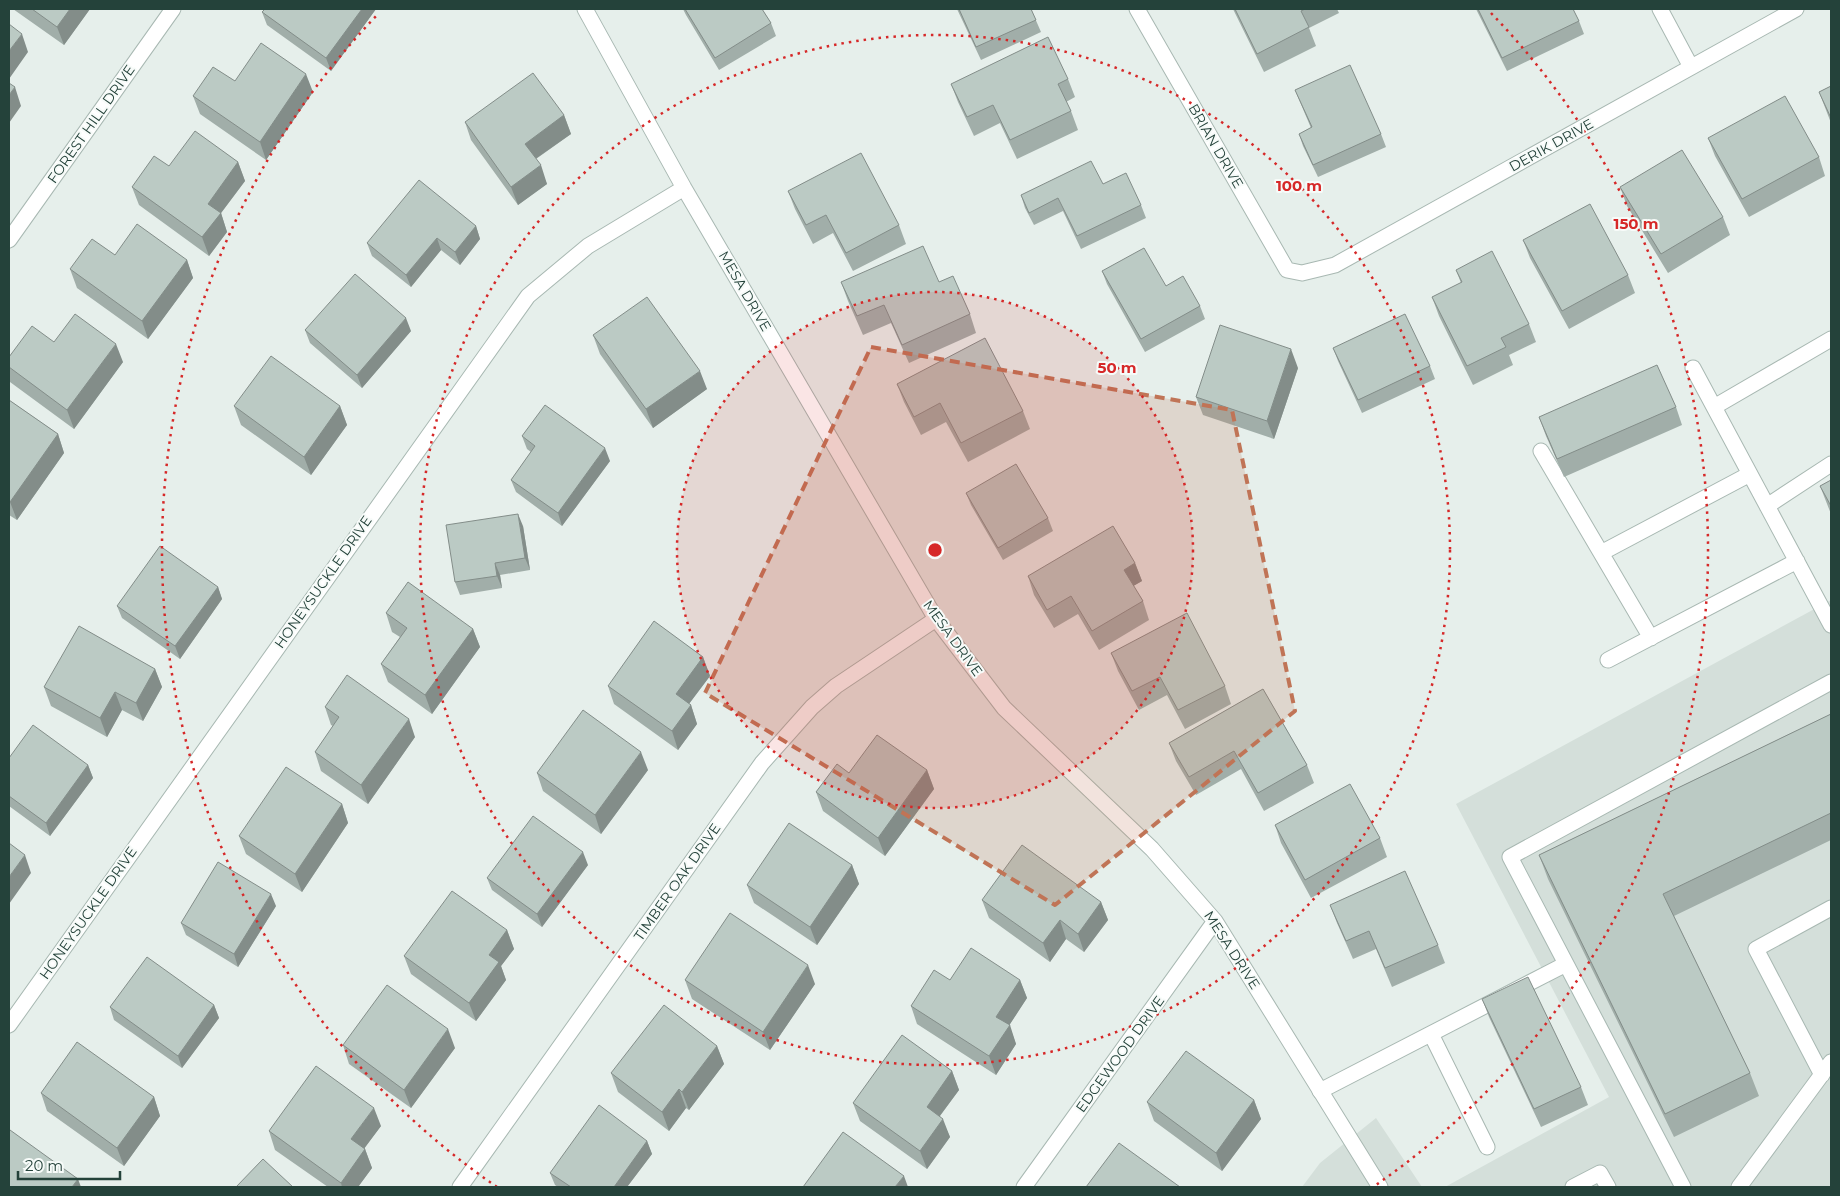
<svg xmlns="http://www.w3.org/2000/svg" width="1840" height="1196" viewBox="0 0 1840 1196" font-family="Montserrat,sans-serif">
<rect width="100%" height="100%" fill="#e6efeb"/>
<path fill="#d4dfda" d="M 1831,600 L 1831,1187 L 1445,1187 L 1609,1097 L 1456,804 Z
M 1376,1118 L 1422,1187 L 1302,1187 L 1320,1163 Z"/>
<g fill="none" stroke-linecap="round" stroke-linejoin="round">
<g stroke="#a8b8b2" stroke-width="17">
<path id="service" d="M 1693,368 L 1831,625
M 1714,407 L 1831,339
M 1541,451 L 1651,638
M 1767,506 L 1831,464
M 1601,553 L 1750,474
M 1608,660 L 1797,561
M 1431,1034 L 1487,1147
M 1822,1075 L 1756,949 L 1831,908
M 1320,1091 L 1566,964
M 1573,1187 L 1600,1173 L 1608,1187
M 1683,1187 L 1510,857 L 1831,682
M 1739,1187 L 1831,1062"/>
</g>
<g stroke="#a8b8b2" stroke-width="17">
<path id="minor" d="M 585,9 L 684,188 L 936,619 L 1004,708 L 1152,849 L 1215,921 L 1380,1187
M 1137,9 L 1287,270 L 1302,273 L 1335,265 L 1796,9
M 1660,9 L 1691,67
M 9,240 L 173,9
M 9,1025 L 528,296 L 588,246 L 684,188
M 460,1187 L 762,763 L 812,707 L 836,686 L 936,619
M 1024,1187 L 1215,921"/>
</g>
<use href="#service" stroke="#fff" stroke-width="15"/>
<use href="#minor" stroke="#fff" stroke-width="15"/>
</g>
<path fill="#a1aea9" d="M 13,9 L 90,9 L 64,45 Z
M 265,9 L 376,9 L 331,71 L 267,25 L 262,12 Z
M 683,9 L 762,9 L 771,23 L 776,36 L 719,70 L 686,15 Z
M 957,9 L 1031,9 L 1041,32 L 981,60 Z
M 1233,9 L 1337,9 L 1339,13 L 1309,28 L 1316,46 L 1264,72 Z
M 1476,9 L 1573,9 L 1579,21 L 1584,34 L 1507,71 Z
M 1068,79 L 1075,97 L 1066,102 L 1071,111 L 1078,130 L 1017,159 L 1000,123 L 974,136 L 958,102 L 951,84 Z
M 235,81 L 313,92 L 266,160 L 200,114 L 193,96 Z
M 1831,86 L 1831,123 L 1826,110 L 1819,92 Z
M 1295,90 L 1381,134 L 1386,147 L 1318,177 L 1303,146 L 1299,134 L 1311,128 L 1300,102 Z
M 564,115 L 571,134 L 536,159 L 547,184 L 518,205 L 471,140 L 465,122 Z
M 1708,138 L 1819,157 L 1825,176 L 1749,217 L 1715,156 Z
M 238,162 L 245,181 L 221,213 L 227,232 L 209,256 L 139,205 L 132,187 L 169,166 Z
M 1103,184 L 1141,205 L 1146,218 L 1081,249 L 1063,211 L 1034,225 L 1025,208 L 1021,195 Z
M 1620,187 L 1723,217 L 1730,235 L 1668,273 L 1627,206 Z
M 788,191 L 899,225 L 906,244 L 853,271 L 833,233 L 813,244 L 795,209 Z
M 476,226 L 480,239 L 460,265 L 441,250 L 411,287 L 372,256 L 367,243 Z
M 1523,240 L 1628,275 L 1635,293 L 1569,329 L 1530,258 Z
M 115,255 L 187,260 L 193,278 L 148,339 L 77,288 L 70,269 Z
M 1456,270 L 1529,324 L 1536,342 L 1509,355 L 1513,365 L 1473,385 L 1439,316 L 1432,297 L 1461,283 Z
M 1102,271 L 1166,286 L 1200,306 L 1205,319 L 1145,352 L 1107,284 Z
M 841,282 L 939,282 L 970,314 L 976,333 L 909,363 L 891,323 L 863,335 L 848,301 Z
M 305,330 L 411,331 L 362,388 L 310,343 Z
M 593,335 L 707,389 L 653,428 L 600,354 Z
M 54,342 L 123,362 L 74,429 L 10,382 L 9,378 L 9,357 Z
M 1333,348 L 1430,366 L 1435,379 L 1362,413 L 1338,361 Z
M 1298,368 L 1274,439 L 1203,415 L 1196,397 Z
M 897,384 L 1023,411 L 1030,429 L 968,462 L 946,422 L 921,435 L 904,402 Z
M 9,400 L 58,434 L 64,453 L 17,520 L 9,515 Z
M 234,406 L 340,406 L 347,425 L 311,475 L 241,425 Z
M 1676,407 L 1682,425 L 1564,477 L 1546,436 L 1539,417 Z
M 522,436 L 610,461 L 562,526 L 516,492 L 511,480 L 531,452 L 527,449 Z
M 1831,480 L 1831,514 L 1820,486 Z
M 966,493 L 1048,518 L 1053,531 L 1003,560 L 971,505 Z
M 523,526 L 530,570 L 500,575 L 502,588 L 460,595 L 455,582 Z
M 1135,563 L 1142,581 L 1133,586 L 1143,601 L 1149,620 L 1099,650 L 1078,614 L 1054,628 L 1034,595 L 1028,576 Z
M 218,587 L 222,599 L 180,659 L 122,618 L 117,606 Z
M 386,613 L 473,629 L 480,647 L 432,714 L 388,682 L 381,664 L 400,637 L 392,632 Z
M 1111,653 L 1225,686 L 1231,704 L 1185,729 L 1167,695 L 1139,710 L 1118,671 Z
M 703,657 L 710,676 L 689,704 L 691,705 L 697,724 L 678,750 L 614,704 L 608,686 Z
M 155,669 L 162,687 L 143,721 L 122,710 L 107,737 L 51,706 L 44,687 Z
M 1263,689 L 1307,765 L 1314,783 L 1264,811 L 1241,769 L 1196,795 L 1176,761 L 1169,743 Z
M 325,707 L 415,737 L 368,804 L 321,771 L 315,752 L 333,726 L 331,725 Z
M 1831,714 L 1831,840 L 1674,916 L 1750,1073 L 1759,1096 L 1674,1137 L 1548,879 L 1539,855 Z
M 9,758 L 88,765 L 93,778 L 50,836 L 9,806 Z
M 648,770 L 601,834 L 543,791 L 537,773 Z
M 927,770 L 934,789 L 885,856 L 823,811 L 816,792 L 849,773 Z
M 342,804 L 348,823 L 302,892 L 246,854 L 239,836 Z
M 1275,825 L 1380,838 L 1387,857 L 1311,898 L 1281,843 Z
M 588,865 L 542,927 L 492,890 L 487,878 Z
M 852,865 L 859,884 L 817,945 L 754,903 L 747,885 Z
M 982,900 L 1101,902 L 1108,920 L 1084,952 L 1066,939 L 1050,962 L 989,918 Z
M 1330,905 L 1438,945 L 1445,963 L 1392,987 L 1376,949 L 1353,959 L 1337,923 Z
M 276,906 L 238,967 L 186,935 L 181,923 Z
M 507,930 L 514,949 L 501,966 L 506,980 L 476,1021 L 411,974 L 404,956 Z
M 685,980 L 815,984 L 770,1050 L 692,999 Z
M 950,980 L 1020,980 L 1027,998 L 1009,1025 L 1016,1044 L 996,1075 L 917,1024 L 911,1006 Z
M 1482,999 L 1581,1087 L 1588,1105 L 1541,1127 L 1489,1017 Z
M 214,1005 L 219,1018 L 182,1068 L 114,1020 L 110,1007 Z
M 343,1045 L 455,1048 L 411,1108 L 349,1064 Z
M 717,1046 L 724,1064 L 689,1110 L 686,1108 L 669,1131 L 618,1092 L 611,1073 Z
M 952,1071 L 959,1090 L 940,1116 L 950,1137 L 927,1169 L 860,1121 L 853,1103 Z
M 41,1093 L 154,1097 L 160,1116 L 124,1166 L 47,1111 Z
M 1254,1100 L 1261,1119 L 1222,1171 L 1154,1121 L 1147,1102 Z
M 381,1126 L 364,1148 L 365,1149 L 372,1168 L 358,1187 L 328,1187 L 275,1150 L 269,1131 Z
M 647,1141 L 652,1154 L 627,1187 L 558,1187 L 555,1185 L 550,1173 Z"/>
<path fill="#838d89" d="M 70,9 L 90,9 L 64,45 L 57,27 Z
M 362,9 L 376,9 L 331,71 L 326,58 Z
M 22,34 L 28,52 L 9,79 L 9,51 Z
M 306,74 L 313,92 L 266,160 L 260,142 Z
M 15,87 L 21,106 L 9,123 L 9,95 Z
M 564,115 L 571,134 L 531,162 L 525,144 Z
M 238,162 L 245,181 L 221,213 L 227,232 L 209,256 L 202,237 L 208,204 Z
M 541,165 L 547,184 L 518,205 L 511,187 Z
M 476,226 L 480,239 L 460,265 L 455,252 Z
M 437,238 L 441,250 L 411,287 L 406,275 Z
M 187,260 L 193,278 L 148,339 L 142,321 Z
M 406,318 L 411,331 L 362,388 L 357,375 Z
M 116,344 L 123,362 L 74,429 L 67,410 Z
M 1291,349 L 1298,368 L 1274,439 L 1267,421 Z
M 700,371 L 707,389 L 653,428 L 646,409 Z
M 340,406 L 347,425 L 311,475 L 304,457 Z
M 58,434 L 64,453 L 17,520 L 10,502 Z
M 605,448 L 610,461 L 562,526 L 558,513 Z
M 518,514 L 523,526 L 530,570 L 525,558 Z
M 495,563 L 500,575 L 502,588 L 497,576 Z
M 1135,563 L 1142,581 L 1130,588 L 1124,570 Z
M 218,587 L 222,599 L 180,659 L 175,646 Z
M 473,629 L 480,647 L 432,714 L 425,695 Z
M 703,657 L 710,676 L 682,713 L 676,694 Z
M 155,669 L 162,687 L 143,721 L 136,703 Z
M 115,692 L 122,710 L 107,737 L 100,718 Z
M 691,705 L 697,724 L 678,750 L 672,731 Z
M 409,719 L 415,737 L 368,804 L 361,785 Z
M 641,752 L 648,770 L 601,834 L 595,815 Z
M 88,765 L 93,778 L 50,836 L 46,823 Z
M 927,770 L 934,789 L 885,856 L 878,838 Z
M 342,804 L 348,823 L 302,892 L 295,874 Z
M 583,852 L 588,865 L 542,927 L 537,914 Z
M 25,855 L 31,873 L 9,904 L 9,877 Z
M 852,865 L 859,884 L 817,945 L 810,927 Z
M 271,894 L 276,906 L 238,967 L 234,954 Z
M 1101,902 L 1108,920 L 1084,952 L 1078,934 Z
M 1060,920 L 1066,939 L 1050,962 L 1043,943 Z
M 507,930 L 514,949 L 501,966 L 506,980 L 476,1021 L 469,1003 L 489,955 Z
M 808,965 L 815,984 L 770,1050 L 763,1032 Z
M 1020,980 L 1027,998 L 1003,1035 L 996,1017 Z
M 214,1005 L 219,1018 L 182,1068 L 178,1056 Z
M 1010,1025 L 1016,1044 L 996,1075 L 989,1056 Z
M 448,1029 L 455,1048 L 411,1108 L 404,1090 Z
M 717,1046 L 724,1064 L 689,1110 L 682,1092 Z
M 952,1071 L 959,1090 L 933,1125 L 927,1107 Z
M 679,1089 L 686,1108 L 669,1131 L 662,1112 Z
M 154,1097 L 160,1116 L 124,1166 L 117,1148 Z
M 1254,1100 L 1261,1119 L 1222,1171 L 1216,1153 Z
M 374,1108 L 381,1126 L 358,1157 L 351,1139 Z
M 943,1119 L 950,1137 L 927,1169 L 920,1151 Z
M 647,1141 L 652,1154 L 627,1187 L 614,1187 Z
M 365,1149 L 372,1168 L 358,1187 L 342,1187 L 341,1183 Z
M 904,1176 L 908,1187 L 895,1187 Z
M 78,1179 L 81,1187 L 72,1187 Z"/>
<path fill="#bbcac4" stroke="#838d89" d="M 32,9 L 70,9 L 57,27 Z
M 265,9 L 362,9 L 326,58 L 262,12 Z
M 685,9 L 762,9 L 771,23 L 715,58 Z
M 959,9 L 1031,9 L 1036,20 L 976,47 Z
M 1235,9 L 1305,9 L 1301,11 L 1309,27 L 1257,54 Z
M 1478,9 L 1573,9 L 1579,21 L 1502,58 Z
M 9,24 L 22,34 L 9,51 Z
M 1048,37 L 1068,79 L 1058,84 L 1071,111 L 1010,140 L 993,105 L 967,117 L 951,84 Z
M 261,43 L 306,74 L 260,142 L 193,96 L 213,67 L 235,81 Z
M 1350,65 L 1381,134 L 1313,165 L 1299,134 L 1312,127 L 1295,90 Z
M 533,73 L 564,115 L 525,144 L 541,165 L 511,187 L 465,122 Z
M 9,83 L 15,87 L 9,95 Z
M 1831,86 L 1831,118 L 1819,92 Z
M 1785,96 L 1819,157 L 1742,199 L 1708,138 Z
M 195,131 L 238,162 L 208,204 L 221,213 L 202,237 L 132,187 L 154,156 L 169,166 Z
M 1682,150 L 1723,217 L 1661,254 L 1620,187 Z
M 861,153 L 899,225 L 846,253 L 826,215 L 806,225 L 788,191 Z
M 1091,161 L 1103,184 L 1126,173 L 1141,205 L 1077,236 L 1058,198 L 1029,213 L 1021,195 Z
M 419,180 L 476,226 L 455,252 L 437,238 L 406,275 L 367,243 Z
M 1590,204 L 1628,275 L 1562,311 L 1523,240 Z
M 137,224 L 187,260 L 142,321 L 70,269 L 92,239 L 115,255 Z
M 923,246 L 939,282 L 953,276 L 970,314 L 902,345 L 884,305 L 857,316 L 841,282 Z
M 1144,248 L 1166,286 L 1183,276 L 1200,306 L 1141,339 L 1102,271 Z
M 1492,251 L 1529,324 L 1501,338 L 1506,347 L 1467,366 L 1432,297 L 1462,282 L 1456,270 Z
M 355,274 L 406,318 L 357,375 L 305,330 Z
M 647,297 L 700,371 L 646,409 L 593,335 Z
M 75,314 L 116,344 L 67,410 L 9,367 L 9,357 L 32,326 L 54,342 Z
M 1405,314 L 1430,366 L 1358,400 L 1333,348 Z
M 1220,325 L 1291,349 L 1267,421 L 1196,397 Z
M 985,338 L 1023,411 L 961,443 L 940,403 L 914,417 L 897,384 Z
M 271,356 L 340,406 L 304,457 L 234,406 Z
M 1657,365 L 1676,407 L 1557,459 L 1539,417 Z
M 9,400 L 58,434 L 10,502 L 9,501 Z
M 545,405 L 605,448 L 558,513 L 511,480 L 535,446 L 522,436 Z
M 1016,464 L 1048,518 L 998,548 L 966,493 Z
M 1831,480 L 1831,506 L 1820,486 Z
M 518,514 L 525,558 L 495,563 L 497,576 L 455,582 L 446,525 Z
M 1113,526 L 1135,563 L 1124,570 L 1143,601 L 1092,631 L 1071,596 L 1047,610 L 1028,576 Z
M 160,546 L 218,587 L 175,646 L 117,606 Z
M 408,582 L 473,629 L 425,695 L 381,664 L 407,628 L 386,613 Z
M 1187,613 L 1225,686 L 1178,710 L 1160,677 L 1132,691 L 1111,653 Z
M 654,621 L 703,657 L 676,694 L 691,705 L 672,731 L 608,686 Z
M 79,626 L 155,669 L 136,703 L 115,692 L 100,718 L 44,687 Z
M 347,675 L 409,719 L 361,785 L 315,752 L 339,717 L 325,707 Z
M 1263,689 L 1307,765 L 1258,793 L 1234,751 L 1189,777 L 1169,743 Z
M 583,710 L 641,752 L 595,815 L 537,773 Z
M 1831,714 L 1831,813 L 1663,894 L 1750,1073 L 1665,1114 L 1539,855 Z
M 33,725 L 88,765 L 46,823 L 9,796 L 9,758 Z
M 877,735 L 927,770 L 878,838 L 816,792 L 837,764 L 849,773 Z
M 286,767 L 342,804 L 295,874 L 239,836 Z
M 1350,784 L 1380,838 L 1305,880 L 1275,825 Z
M 533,816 L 583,852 L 537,914 L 487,878 Z
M 789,823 L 852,865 L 810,927 L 747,885 Z
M 9,843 L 25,855 L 9,877 Z
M 1022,845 L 1101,902 L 1078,934 L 1060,920 L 1043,943 L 982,900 Z
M 218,862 L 271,894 L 234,954 L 181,923 Z
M 1405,871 L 1438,945 L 1385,968 L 1369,931 L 1346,941 L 1330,905 Z
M 452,891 L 507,930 L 489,955 L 499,962 L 469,1003 L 404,956 Z
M 730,913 L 808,965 L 763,1032 L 685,980 Z
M 971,948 L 1020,980 L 996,1017 L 1010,1025 L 989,1056 L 911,1006 L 934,970 L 950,980 Z
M 147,957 L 214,1005 L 178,1056 L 110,1007 Z
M 1528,977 L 1581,1087 L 1534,1109 L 1482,999 Z
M 387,985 L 448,1029 L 404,1090 L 343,1045 Z
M 664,1005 L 717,1046 L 682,1092 L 679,1089 L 662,1112 L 611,1073 Z
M 902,1035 L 952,1071 L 927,1107 L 943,1119 L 920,1151 L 853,1103 Z
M 77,1042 L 154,1097 L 117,1148 L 41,1093 Z
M 1186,1051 L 1254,1100 L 1216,1153 L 1147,1102 Z
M 316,1066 L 374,1108 L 351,1139 L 365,1149 L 341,1183 L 269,1131 Z
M 599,1105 L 647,1141 L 614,1187 L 571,1187 L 550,1173 Z
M 10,1130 L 78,1179 L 72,1187 L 9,1187 L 9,1132 Z
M 843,1132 L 904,1176 L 895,1187 L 803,1187 Z
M 1119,1143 L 1180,1187 L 1086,1187 Z
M 263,1159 L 293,1187 L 236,1187 Z"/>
<path fill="#c07456" fill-opacity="0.2" stroke="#c07456" stroke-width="4" stroke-dasharray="10 6" stroke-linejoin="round" d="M 871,347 L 1232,410 L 1295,711 L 1055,905 L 705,693 Z"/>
<circle cx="935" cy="550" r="258" fill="#d62828" fill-opacity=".12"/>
<g fill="none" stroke="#d62828" stroke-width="2.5" stroke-dasharray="2.5 5">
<circle cx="935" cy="550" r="258"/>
<circle cx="935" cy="550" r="515"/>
<path d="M497 1187A773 773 0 0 1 379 13M1491 13A773 773 0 0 1 1373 1187"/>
</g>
<g text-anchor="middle" stroke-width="4" stroke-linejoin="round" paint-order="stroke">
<g font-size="14" fill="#24423a" stroke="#f7fbf9">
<text transform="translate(91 124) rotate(-55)" y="5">FOREST HILL DRIVE</text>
<text transform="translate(1551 145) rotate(-29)" y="5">DERIK DRIVE</text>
<text transform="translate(1216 146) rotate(60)" y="5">BRIAN DRIVE</text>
<text transform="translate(745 291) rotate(60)" y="5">MESA DRIVE</text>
<text transform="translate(323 582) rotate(-55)" y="5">HONEYSUCKLE DRIVE</text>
<text transform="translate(953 638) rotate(54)" y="5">MESA DRIVE</text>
<text transform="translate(677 882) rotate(-55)" y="5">TIMBER OAK DRIVE</text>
<text transform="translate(88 913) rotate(-55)" y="5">HONEYSUCKLE DRIVE</text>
<text transform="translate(1232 950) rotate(57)" y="5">MESA DRIVE</text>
<text transform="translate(1120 1054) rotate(-54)" y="5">EDGEWOOD DRIVE</text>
</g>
</g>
<circle cx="935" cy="550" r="8" fill="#d62828" stroke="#f7fbf9" stroke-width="2.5"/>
<g font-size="15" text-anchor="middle" font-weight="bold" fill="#d62828" stroke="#f7fbf9" stroke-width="4" stroke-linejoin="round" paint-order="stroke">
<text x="1299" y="191">100 m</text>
<text x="1636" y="229">150 m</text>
<text x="1117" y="373">50 m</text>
</g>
<rect width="1840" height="1196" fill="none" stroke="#24423a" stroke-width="20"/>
<path d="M18 1171v8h102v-8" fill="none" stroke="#24423a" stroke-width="2.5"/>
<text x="25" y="1171" font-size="15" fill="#24423a" stroke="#f7fbf9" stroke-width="4" paint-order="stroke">20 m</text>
</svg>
